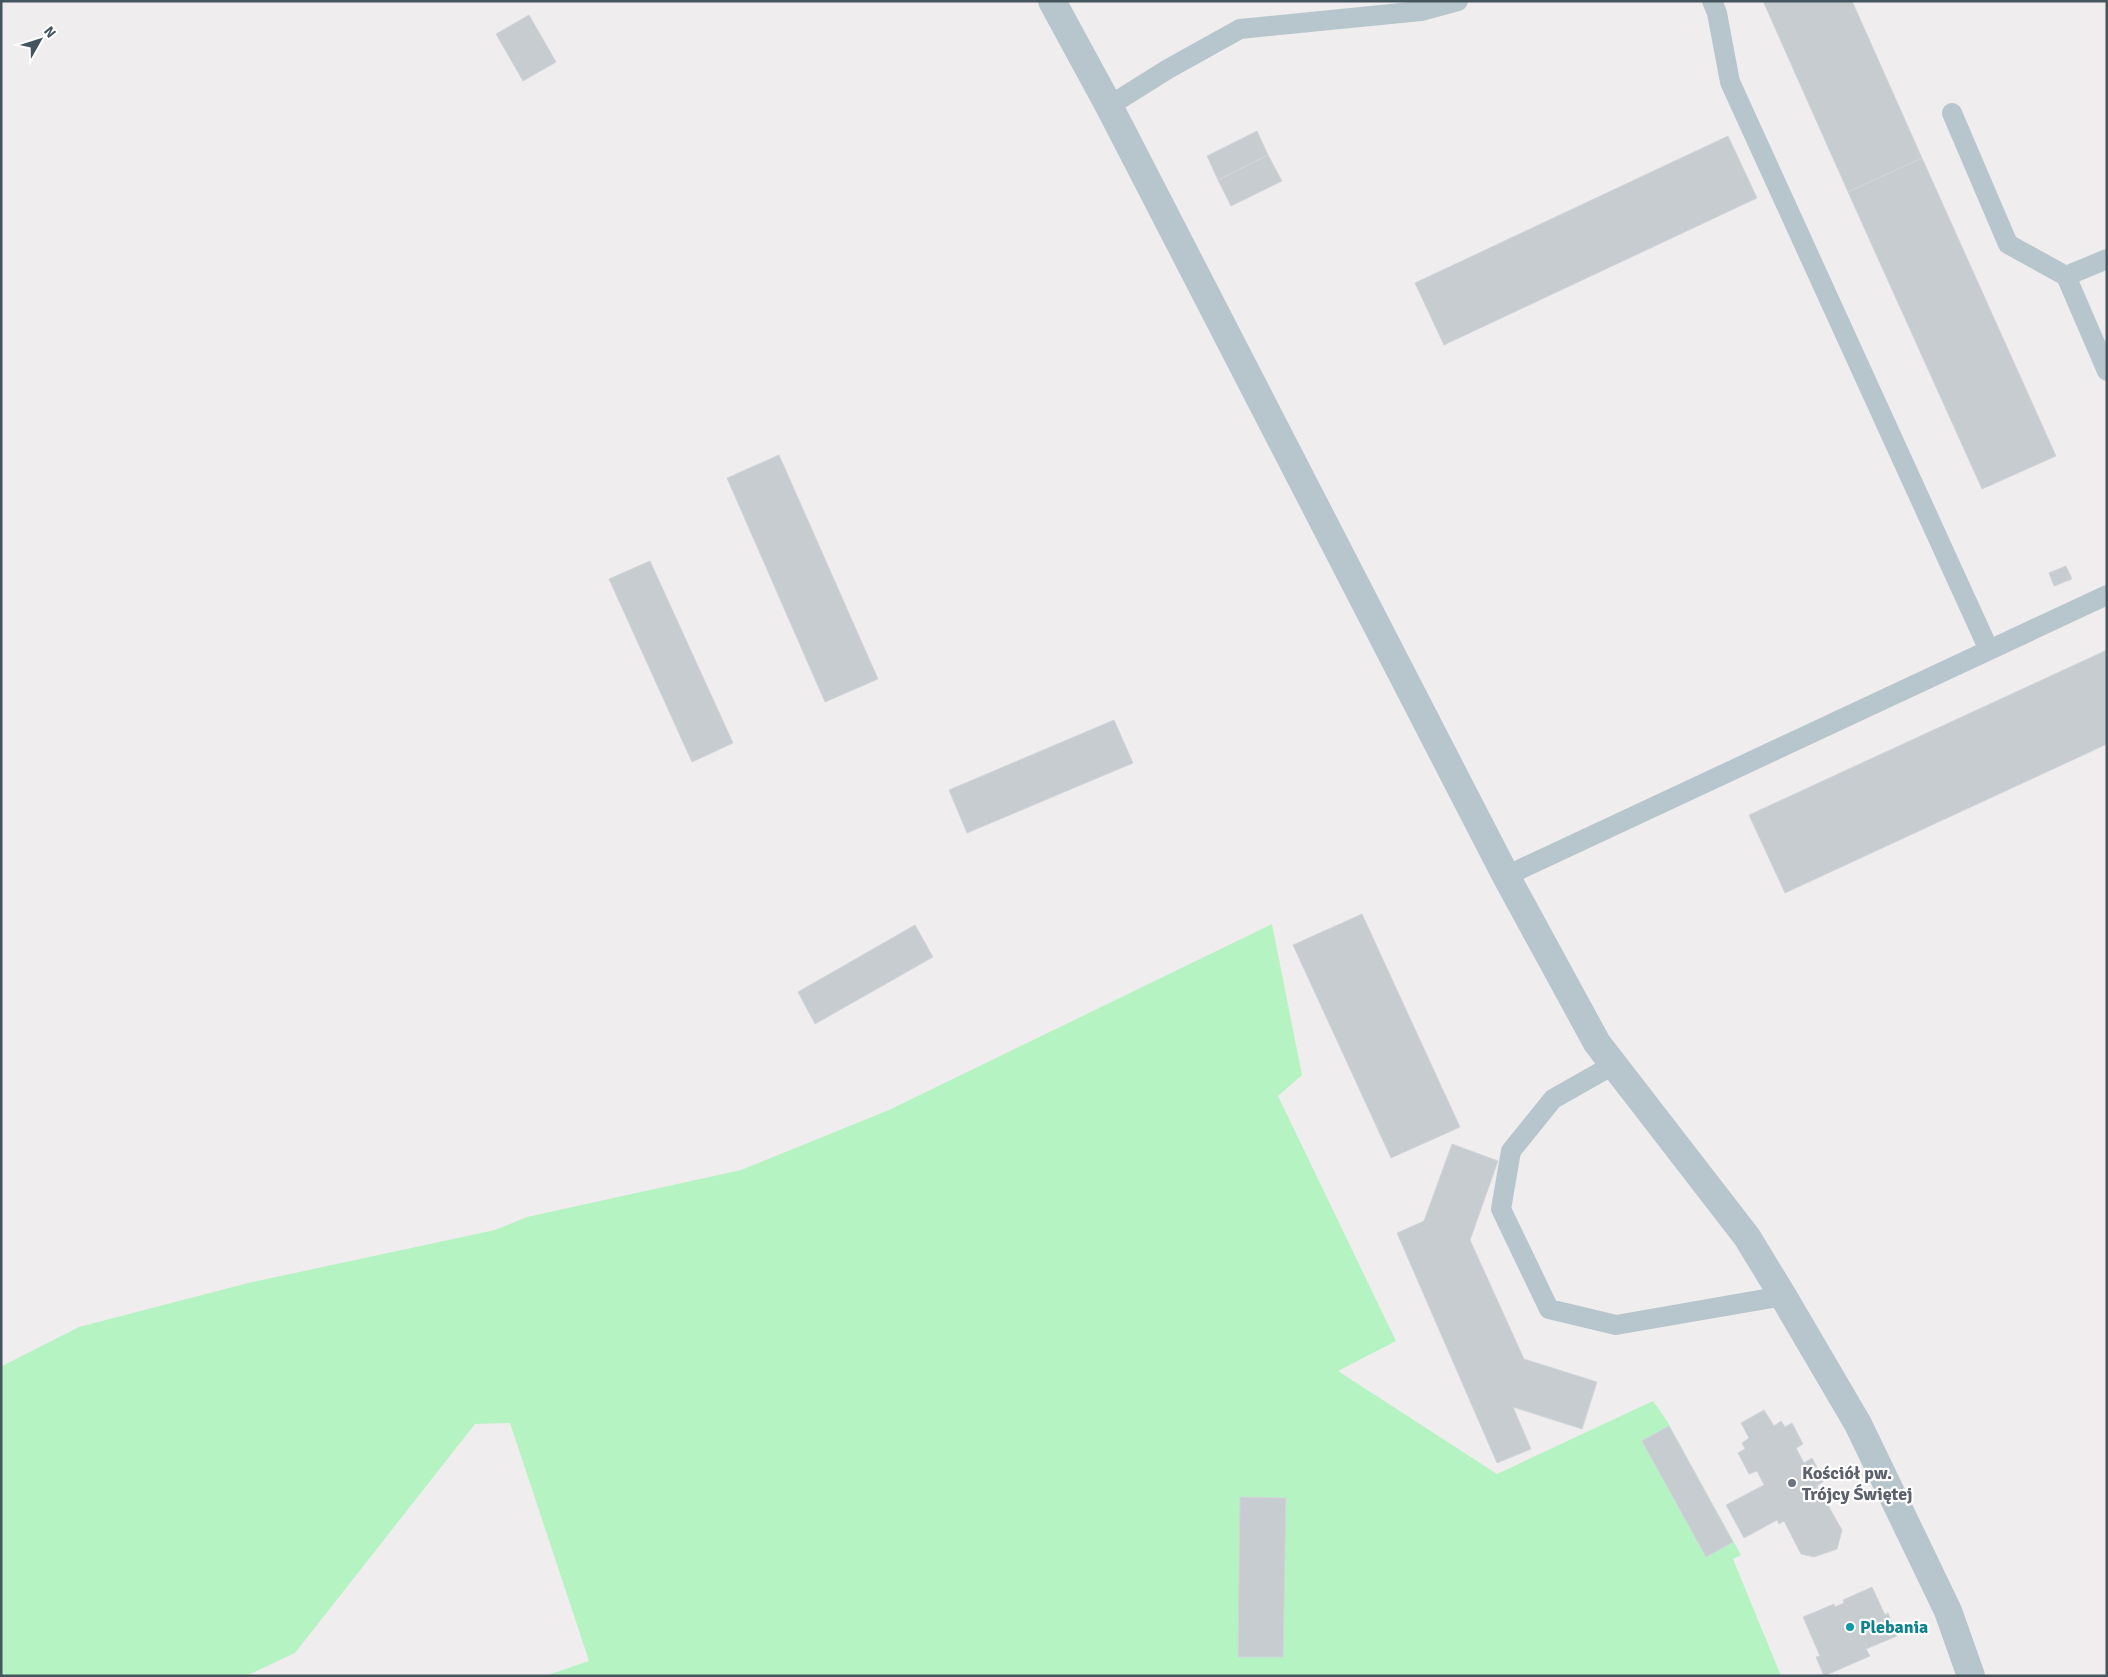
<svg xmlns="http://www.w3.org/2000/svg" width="2108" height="1677" viewBox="0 0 2108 1677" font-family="Signika,sans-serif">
<rect width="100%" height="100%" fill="#f0edee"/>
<path fill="#b6f3c3" d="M 1272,924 L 1302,1075 L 1278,1096 L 1396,1341 L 1338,1371 L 1497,1474 L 1653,1401 L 1667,1421 L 1741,1555 L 1733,1559 L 1781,1676 L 545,1676 L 589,1661 L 510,1423 L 475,1424 L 295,1653 L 250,1674 L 236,1676 L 1,1676 L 1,1367 L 6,1364 L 79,1327 L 248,1283 L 495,1230 L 527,1217 L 741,1170 L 889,1110 Z"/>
<path fill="#c7ccd1" stroke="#d1d5da" d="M 1763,1 L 1852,1 L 1922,158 L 1848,192 Z
M 529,15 L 556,62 L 523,81 L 496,34 Z
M 1257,131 L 1268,155 L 1218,180 L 1207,156 Z
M 1728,136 L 1757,198 L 1444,345 L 1415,283 Z
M 1268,155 L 1282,181 L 1231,206 L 1218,180 Z
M 1922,158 L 2056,456 L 1982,489 L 1848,192 Z
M 779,455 L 878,679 L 825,702 L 727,478 Z
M 650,561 L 733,743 L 692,762 L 609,579 Z
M 2066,566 L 2072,579 L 2054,586 L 2049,573 Z
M 2107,650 L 2107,744 L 1785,893 L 1749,815 Z
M 1114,720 L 1133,763 L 967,833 L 949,790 Z
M 1362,914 L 1460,1127 L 1391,1158 L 1293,945 Z
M 915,925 L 933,957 L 815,1024 L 798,992 Z
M 1452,1144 L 1498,1161 L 1470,1240 L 1524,1359 L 1597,1382 L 1582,1429 L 1513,1407 L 1531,1449 L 1497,1463 L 1397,1233 L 1424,1221 Z
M 1764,1410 L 1774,1426 L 1781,1421 L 1785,1427 L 1792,1423 L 1803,1444 L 1796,1448 L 1804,1463 L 1812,1458 L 1824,1481 L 1817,1486 L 1842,1530 L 1837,1549 L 1814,1557 L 1801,1554 L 1784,1521 L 1779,1524 L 1777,1520 L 1744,1538 L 1726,1505 L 1764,1485 L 1757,1471 L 1749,1474 L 1738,1453 L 1745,1449 L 1742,1443 L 1749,1438 L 1741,1423 Z
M 1669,1426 L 1733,1542 L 1706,1557 L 1642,1441 Z
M 1240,1497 L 1286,1498 L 1283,1657 L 1238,1657 Z
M 1872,1587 L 1885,1615 L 1888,1613 L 1897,1636 L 1866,1649 L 1870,1656 L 1824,1676 L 1816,1657 L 1820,1656 L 1803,1617 L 1834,1604 L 1835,1607 L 1844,1603 L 1843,1600 Z"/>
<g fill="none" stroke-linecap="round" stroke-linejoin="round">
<path stroke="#b7c6cc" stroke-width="20" d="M 1712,1 L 1717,13 L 1730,82 L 1989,650
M 1109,106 L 1168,69 L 1240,29 L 1421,11 L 1458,1
M 1952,113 L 2008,244 L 2066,276 L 2107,371
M 2066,276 L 2107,259
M 1506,876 L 2107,595
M 1613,1065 L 1553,1099 L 1511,1151 L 1501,1209 L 1549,1309 L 1616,1325 L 1783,1296"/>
<path stroke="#b7c6cc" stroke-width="28" d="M 1052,1 L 1109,106 L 1506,876 L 1597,1043 L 1747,1237 L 1783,1296 L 1858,1424 L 1948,1611 L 1971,1676"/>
</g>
<circle fill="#6b7280" stroke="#fff" stroke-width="2" cx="1792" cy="1483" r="5"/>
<circle fill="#0f9aa8" stroke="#fff" stroke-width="2" cx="1850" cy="1627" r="5"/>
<g text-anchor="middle" stroke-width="4.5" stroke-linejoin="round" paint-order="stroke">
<g font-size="18" font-weight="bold" fill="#5b616d" stroke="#fff" text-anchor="start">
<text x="1802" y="1479">Kościół pw.<tspan x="1802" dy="21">Trójcy Świętej</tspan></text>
</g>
<g font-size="18" font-weight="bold" fill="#0d838f" stroke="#fff" text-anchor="start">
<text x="1860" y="1633">Plebania</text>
</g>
</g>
<rect width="2108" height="1677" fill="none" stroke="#44555d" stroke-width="5"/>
<g transform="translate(40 40) rotate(51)" stroke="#ffffff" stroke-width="4" paint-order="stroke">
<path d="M0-4L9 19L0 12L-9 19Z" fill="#44555d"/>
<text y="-8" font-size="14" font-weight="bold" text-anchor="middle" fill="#44555d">N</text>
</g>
</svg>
